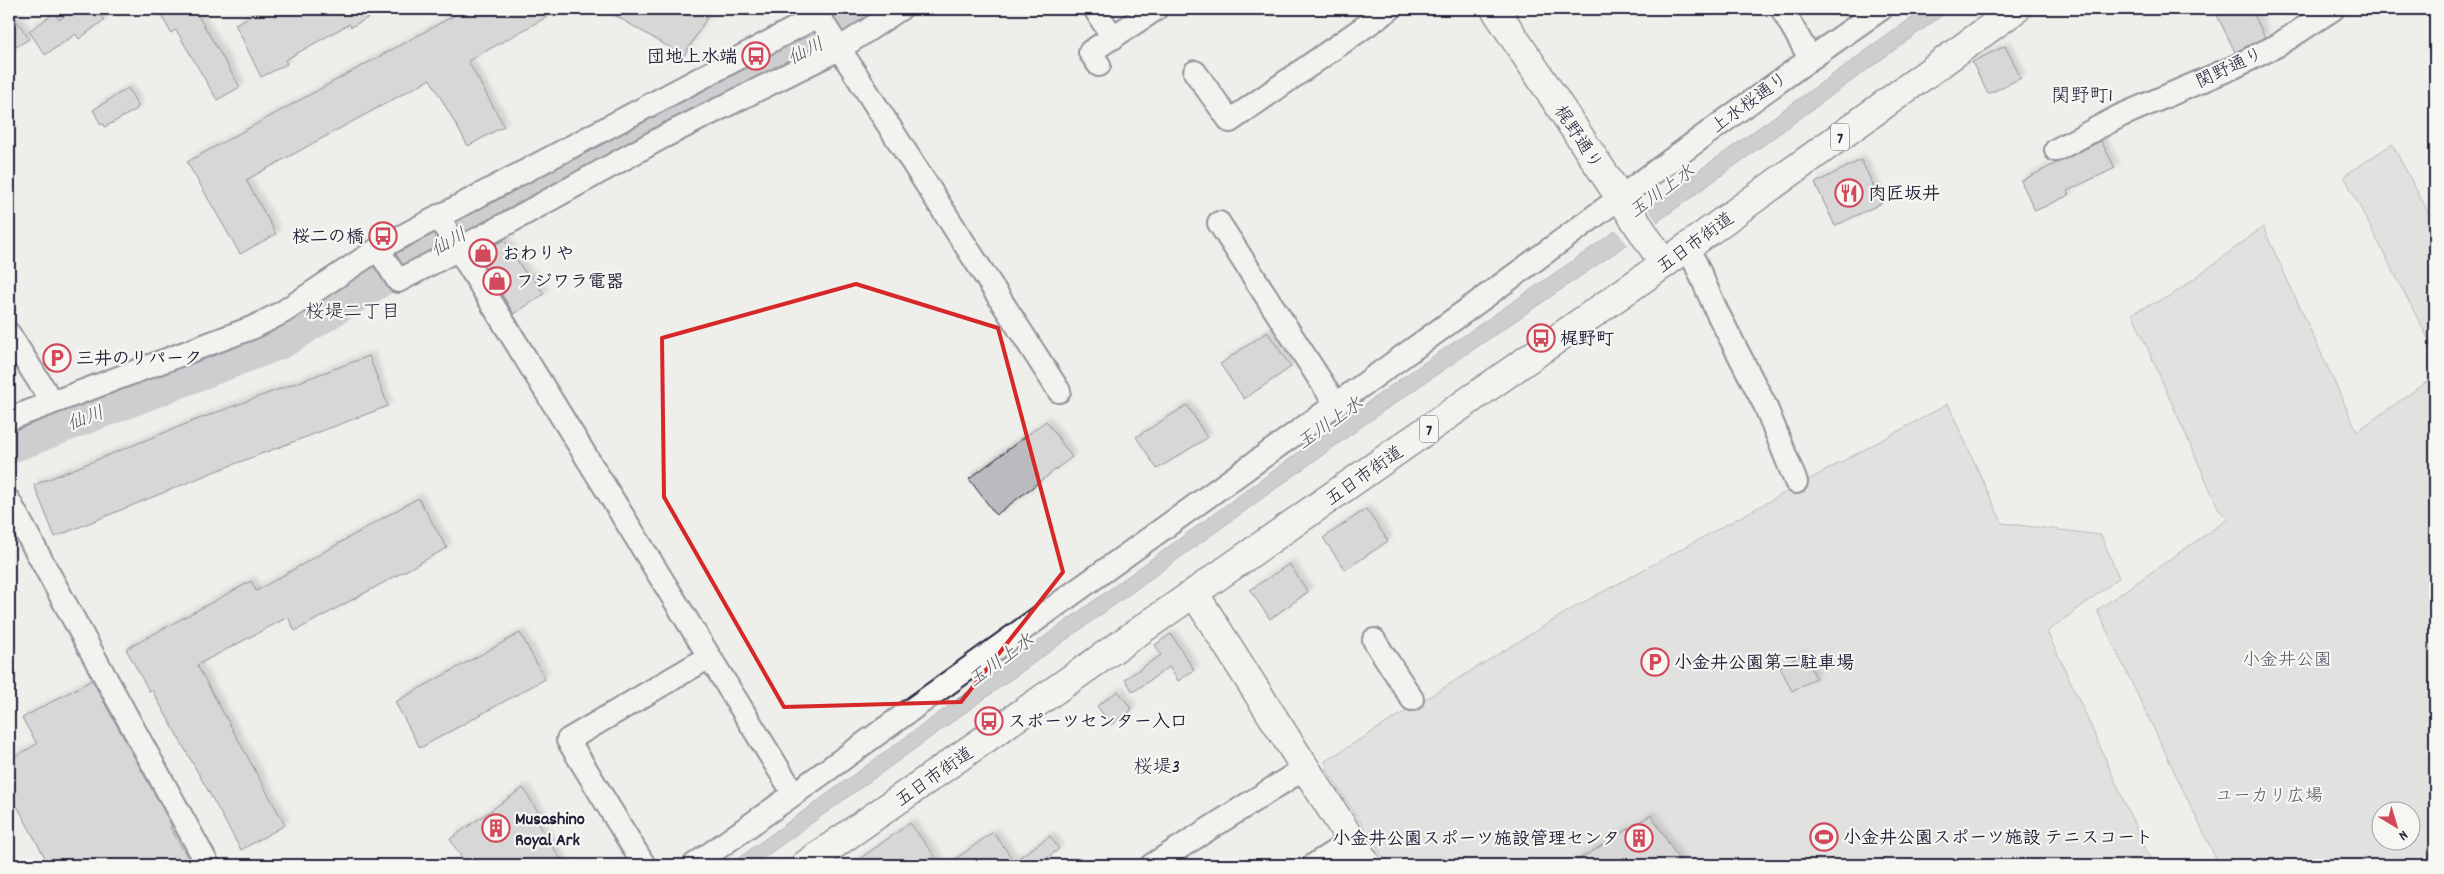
<svg xmlns="http://www.w3.org/2000/svg" width="2444" height="874" viewBox="0 0 2444 874" font-family="Dekko,'Klee One',sans-serif">
<defs>
<filter id="shadow"><feDropShadow dx="4.5" dy="-4.5" stdDeviation="2.5" flood-color="#0004"/></filter>
</defs>
<rect width="100%" height="100%" fill="#eeeeeb"/>
<filter id="ink" filterUnits="userSpaceOnUse"><feTurbulence type="fractalNoise" baseFrequency=".02" numOctaves="2"/><feDisplacementMap in="SourceGraphic" scale="10" xChannelSelector="R" yChannelSelector="G"/><feConvolveMatrix kernelMatrix="1 2 1 2 8 2 1 2 1" color-interpolation-filters="sRGB"/></filter>
<g filter="url(#ink)">
<path fill="#d0d0d1" stroke="#797986" fill-rule="evenodd" d="M 2392,144 L 2435,225 L 2435,352 L 2344,176 Z
M 2263,227 L 2357,431 L 2435,376 L 2435,865 L 2219,865 L 2097,610 L 2228,519 L 2219,510 L 2132,313 L 2172,295 ZM 2382,812 L 2412,812 L 2412,842 L 2382,842 Z
M 1948,404 L 2002,523 L 2101,535 L 2119,578 L 2047,632 C 2085,709 2117,788 2153,865 L 1388,865 L 1328,772 L 1325,761 L 1573,608 Z"/>
<path fill="#a7a7af" stroke="#727281" d="M 1924,9 L 1951,9 L 1616,252 L 1385,410 L 755,864 L 729,865 L 1396,382 L 1584,253 Z"/>
<path fill="#eeeeeb" d="M 1646,206 L 1658,224 L 1628,246 L 1615,228 Z"/>
<g fill="none" stroke-linecap="round" stroke-linejoin="round">
<path stroke="#a7a7af" stroke-width="34" d="M 9,447 L 281,342 L 379,281 L 583,165 L 849,27 L 876,9"/>
</g>
<path fill="#bbbbbf" stroke="#22223b" filter="url(#shadow)" d="M 9,9 L 29,39 L 9,51 Z
M 74,9 L 95,9 L 104,20 L 79,39 L 76,34 L 45,55 L 29,31 L 55,13 L 59,20 Z
M 158,9 L 194,9 L 240,87 L 217,100 L 176,30 L 171,33 Z
M 267,9 L 384,9 L 351,27 L 349,24 L 285,60 L 287,64 L 261,77 L 235,24 Z
M 466,9 L 561,9 L 468,61 L 504,126 L 468,146 L 430,79 L 246,180 L 276,234 L 240,254 L 187,162 Z
M 604,9 L 693,9 L 707,17 L 684,56 Z
M 2214,9 L 2251,9 L 2265,37 L 2235,52 Z
M 2005,46 L 2021,78 L 1988,94 L 1972,62 Z
M 128,88 L 138,106 L 137,109 L 105,127 L 104,124 L 101,125 L 93,110 Z
M 2101,141 L 2115,168 L 2067,191 L 2069,195 L 2035,211 L 2021,181 Z
M 1861,160 L 1882,203 L 1835,226 L 1815,183 Z
M 504,240 L 528,277 L 531,275 L 544,294 L 514,314 L 477,254 Z
M 1267,332 L 1291,367 L 1244,399 L 1220,364 Z
M 369,356 L 388,406 L 216,471 L 55,537 L 34,485 L 196,420 Z
M 1187,405 L 1207,438 L 1157,469 L 1136,437 Z
M 1046,421 L 1072,457 L 996,515 L 969,479 Z
M 418,498 L 447,548 L 295,631 L 288,617 L 197,665 L 285,825 L 241,850 L 152,690 L 149,691 L 126,649 L 251,581 L 256,591 Z
M 1366,509 L 1388,541 L 1345,570 L 1323,538 Z
M 1289,564 L 1308,592 L 1270,619 L 1250,590 Z
M 520,633 L 545,679 L 420,748 L 395,702 Z
M 1171,634 L 1194,670 L 1178,681 L 1169,667 L 1133,692 L 1125,679 L 1161,655 L 1155,645 Z
M 1803,654 L 1816,678 L 1792,691 L 1780,667 Z
M 92,680 L 172,826 L 170,827 L 192,865 L 49,865 L 9,791 L 9,760 L 37,744 L 22,718 Z
M 1118,691 L 1132,710 L 1111,725 L 1097,706 Z
M 523,788 L 542,818 L 537,821 L 564,865 L 466,865 L 450,839 Z
M 1651,815 L 1682,865 L 1570,865 Z
M 910,823 L 941,865 L 851,865 Z
M 993,832 L 1014,861 L 1050,836 L 1059,849 L 1037,865 L 947,865 Z"/>
<g fill="none" stroke-linecap="round" stroke-linejoin="round">
<g stroke="#22223b" stroke-width="26">
<path id="minor" d="M 814,9 L 1059,391
M 1095,9 L 1113,38
M 1782,9 L 1810,58
M 1099,65 L 1090,52 L 1156,9
M 1195,72 L 1230,121 L 1390,9
M 2056,150 L 2120,116 L 2234,67 L 2278,45 L 2333,9
M 438,216 L 794,794
M 1219,223 L 1335,403
M 1685,248 L 1695,262 L 1717,312 L 1765,405 L 1796,482
M 378,249 L 398,281 L 504,225 L 663,137 L 839,49 L 900,9
M 9,334 L 52,402
M 9,419 L 254,327 L 283,312 L 378,249 L 818,16
M 9,501 L 208,865
M 1374,640 L 1412,699
M 644,865 L 568,740 L 709,657
M 694,865 C 930,698 1163,527 1399,359 C 1560,244 1718,122 1881,9
M 1152,865 L 1305,768
M 1314,865 L 1351,841"/>
</g>
<g stroke="#22223b" stroke-width="31">
<path id="tertiary" d="M 1495,9 L 1664,264
M 1194,593 L 1367,865"/>
</g>
<g stroke="#22223b" stroke-width="31">
<path id="primary" d="M 805,865 L 1664,264 L 2016,9"/>
</g>
<use href="#minor" stroke="#f6f6f2" stroke-width="22"/>
<use href="#tertiary" stroke="#f6f6f2" stroke-width="28"/>
<use href="#primary" stroke="#f6f6f2" stroke-width="28"/>
</g>
</g>
<path d="M0 0H2444V874H0ZM 856,284 L 998,328 L 1063,572 L 961,702 L 784,707 L 664,497 L 662,338 Z" fill="#eeeeeb" fill-opacity=".55" fill-rule="evenodd"/>
<path fill="none" stroke="#d62828" stroke-width="4" stroke-linejoin="round" d="M 856,284 L 998,328 L 1063,572 L 961,702 L 784,707 L 664,497 L 662,338 Z"/>
<defs>
<g id="bus-ring" transform="scale(1.4375)"><circle r="9.5" fill="#f6f6f2" stroke="#d1495b" stroke-width="1.5"/><path d="M-5-6H5V4H4V6H2V4H-2V6H-4V4H-5ZM-3.5-4V0h7V-4ZM-3.5 1.2v1.5H-2V1.2ZM2 1.2v1.5H3.5V1.2Z" fill="#d1495b"/></g>
<g id="restaurant-ring" transform="scale(1.4375)"><circle r="9.5" fill="#f6f6f2" stroke="#d1495b" stroke-width="1.5"/><path d="M-5-6h1v4h1v-4h1v4h1v-4h1v5L-1.5 .5V6h-2V.5L-5-1ZM5-6V6H3V1.5H1.5Q1.5-4 5-6Z" fill="#d1495b"/></g>
<g id="shop-ring" transform="scale(1.4375)"><circle r="9.5" fill="#f6f6f2" stroke="#d1495b" stroke-width="1.5"/><path d="M-5-2.5h2.3a2.7 3.5 0 0 1 5.4 0H5L5.5 6h-11ZM-1.5-2.5h3a1.5 2.3 0 0 0-3 0Z" fill="#d1495b"/></g>
<g id="parking-ring" transform="scale(1.4375)"><circle r="9.5" fill="#f6f6f2" stroke="#d1495b" stroke-width="1.5"/><path d="M-3.5-5.5H1a3.5 3.5 0 0 1 0 7H-1V5.5H-3.5ZM-1-3.4V-.6H.8a1.4 1.4 0 0 0 0-2.8Z" fill="#d1495b"/></g>
<g id="building-ring" transform="scale(1.4375)"><circle r="9.5" fill="#f6f6f2" stroke="#d1495b" stroke-width="1.5"/><path d="M-4-6H4V6H1V3H-1V6H-4ZM-2.5-4.3h1.7v1.8h-1.7ZM.8-4.3h1.7v1.8H.8ZM-2.5-1h1.7V.8h-1.7ZM.8-1h1.7V.8H.8Z" fill="#d1495b"/></g>
<g id="stadium-ring" transform="scale(1.4375)"><circle r="9.5" fill="#f6f6f2" stroke="#d1495b" stroke-width="1.5"/><path d="M0-5a6.5 5 0 1 0 0 10a6.5 5 0 1 0 0-10ZM-3.5-1.8h7v3.6h-7Z" fill="#d1495b"/></g>
</defs>
<g fill-rule="evenodd">
<use href="#bus-ring" x="756" y="56"/>
<use href="#restaurant-ring" x="1849" y="193"/>
<use href="#bus-ring" x="383" y="236"/>
<use href="#shop-ring" x="483" y="253"/>
<use href="#shop-ring" x="497" y="281"/>
<use href="#bus-ring" x="1541" y="338"/>
<use href="#parking-ring" x="57" y="358"/>
<use href="#parking-ring" x="1655" y="662"/>
<use href="#bus-ring" x="989" y="721"/>
<use href="#building-ring" x="496" y="828"/>
<use href="#stadium-ring" x="1824" y="837"/>
<use href="#building-ring" x="1639" y="838"/>
</g>
<g text-anchor="middle" stroke-width="4.5" stroke-linejoin="round" paint-order="stroke">
<g fill="#f6f6f2" stroke="#626272" stroke-width="1">
<rect x="1831" y="123.5" width="18" height="27" rx="4"/>
<rect x="1420" y="415.5" width="18" height="27" rx="4"/>
</g>
<g font-size="16" font-weight="bold" fill="#22223b">
<text x="1840" y="143">7</text>
<text x="1429" y="435">7</text>
</g>
<g font-size="18" font-weight="bold" fill="#22223b" stroke="#f6f6f2" text-anchor="start">
<text x="737" y="62" text-anchor="end">団地上水端</text>
<text x="1868" y="199">肉匠坂井</text>
<text x="364" y="242" text-anchor="end">桜二の橋</text>
<text x="502" y="259">おわりや</text>
<text x="516" y="287">フジワラ電器</text>
<text x="1560" y="344">梶野町</text>
<text x="76" y="364">三井のリパーク</text>
<text x="1674" y="668">小金井公園第二駐車場</text>
<text x="1008" y="727">スポーツセンター入口</text>
<text x="515" y="824">Musashino<tspan x="515" dy="21">Royal Ark</tspan></text>
<text x="1843" y="843">小金井公園スポーツ施設 テニスコート</text>
<text x="1620" y="844" text-anchor="end">小金井公園スポーツ施設管理センタ</text>
</g>
<g font-size="18" fill="#22223b" stroke="#f6f6f2">
<text transform="translate(2229 67) rotate(-25)" y="6">関野通り</text>
<text transform="translate(1749 102) rotate(-36)" y="6">上水桜通り</text>
<text transform="translate(1579 137) rotate(57)" y="6">梶野通り</text>
<text transform="translate(1695 242) rotate(-36)" y="6">五日市街道</text>
<text transform="translate(1364 475) rotate(-35)" y="6">五日市街道</text>
<text transform="translate(934 776) rotate(-35)" y="6">五日市街道</text>
</g>
<g font-size="18" fill="#565668" stroke="#f6f6f2">
<text x="2287" y="665">小金井公園</text>
<text x="2269" y="801">ユーカリ広場</text>
</g>
<g font-size="19" font-style="italic" fill="#575769" stroke="#f6f6f2">
<text transform="translate(805 50) rotate(-27)" y="7">仙川</text>
<text transform="translate(1661 190) rotate(-36)" y="7">玉川上水</text>
<text transform="translate(448 241) rotate(-29)" y="7">仙川</text>
<text transform="translate(85 417) rotate(-21)" y="7">仙川</text>
<text transform="translate(1329 422) rotate(-35)" y="7">玉川上水</text>
<text transform="translate(1000 659) rotate(-36)" y="7">玉川上水</text>
</g>
<g font-size="19" fill="#22223b" stroke="#f6f6f2">
<text x="2082" y="101">関野町1</text>
<text x="353" y="317">桜堤二丁目</text>
<text x="1157" y="772">桜堤3</text>
</g>
</g>
<rect width="2444" height="874" fill="none" stroke="#f6f6f2" stroke-width="30"/>
<rect x="15" y="15" width="2414" height="844" fill="none" stroke="#22223b" stroke-width="2" filter="url(#ink)"/>
<g transform="translate(2396 826) rotate(142)"><circle r="24" fill="#f6f6f2" stroke="#a1a1a9"/>
<path d="M0-4L9 19L0 12L-9 19Z" fill="#d1495b"/>
<text y="-8" font-size="14" font-weight="bold" text-anchor="middle" fill="#22223b">N</text>
</g>
</svg>
